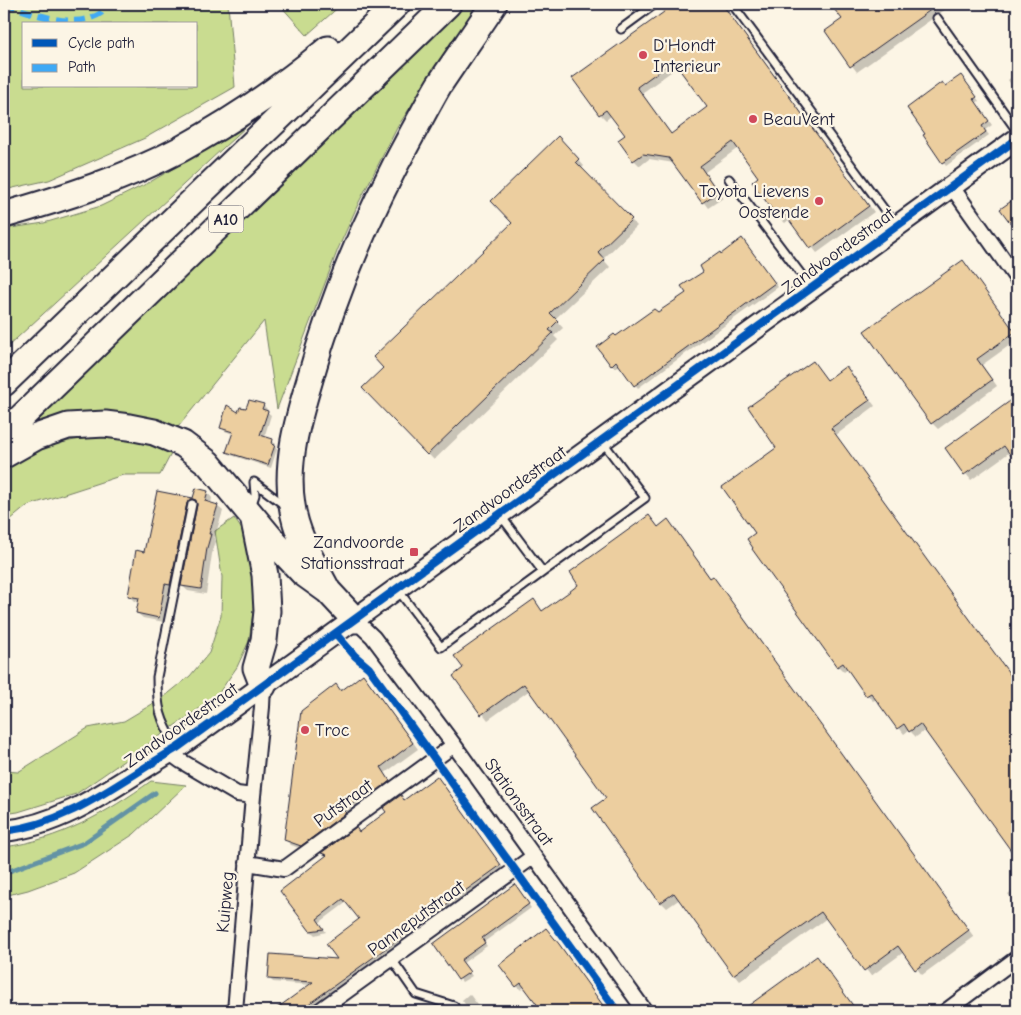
<svg xmlns="http://www.w3.org/2000/svg" width="1021" height="1015" viewBox="0 0 1021 1015" font-family="'Comic Neue',sans-serif">
<rect width="100%" height="100%" fill="#fcf5e5"/>
<filter id="ink" filterUnits="userSpaceOnUse"><feTurbulence type="fractalNoise" baseFrequency=".02" numOctaves="2"/><feDisplacementMap in="SourceGraphic" scale="10" xChannelSelector="R" yChannelSelector="G"/><feConvolveMatrix kernelMatrix="1 2 1 2 8 2 1 2 1" color-interpolation-filters="sRGB"/></filter>
<g filter="url(#ink)">
<path fill="#c9dc90" stroke="#767f66" fill-rule="evenodd" d="M 4,4 L 228,4 L 235,87 L 145,138 L 49,180 L 4,190 ZM 24,24 L 196,24 L 196,86 L 24,86 Z
M 279,4 L 342,4 L 307,35 Z
M 465,4 L 478,4 L 398,126 L 359,202 L 338,249 L 277,409 L 264,321 L 174,432 L 31,427 Z
M 248,125 L 4,350 L 4,229 L 44,223 L 101,206 L 150,182 Z
M 100,437 C 125,437 148,442 171,454 L 160,475 L 123,475 L 27,506 L 4,525 L 4,471 C 31,449 66,439 100,437 Z
M 234,518 L 243,531 L 253,563 L 254,605 L 249,641 L 237,667 L 216,697 L 76,794 L 18,812 L 4,814 L 4,771 L 18,772 L 88,728 L 124,721 L 164,697 L 190,676 L 209,653 L 221,616 L 222,577 L 215,531 Z
M 151,781 L 186,785 L 134,834 L 74,873 L 28,890 L 4,896 L 4,847 C 59,840 107,813 151,781 Z"/>
<path fill="#0003" fill-rule="evenodd" d="M 671,4 L 722,4 L 874,212 L 817,253 L 790,219 L 785,223 L 779,217 L 760,177 L 738,148 L 705,172 L 723,198 L 708,208 L 674,163 L 649,159 L 640,166 L 634,160 L 620,141 L 626,136 L 612,115 L 606,120 L 600,114 L 666,12 L 664,9 ZM 679,66 L 709,107 L 672,135 L 642,93 Z
M 833,4 L 953,4 L 857,72 L 826,32 L 843,20 Z
M 1017,73 L 1017,93 L 1008,80 Z
M 961,76 L 979,101 L 976,103 L 992,125 L 985,130 L 989,135 L 946,166 L 943,162 L 946,87 Z
M 558,138 L 584,166 L 581,169 L 637,226 L 603,259 L 610,267 L 555,319 L 563,328 L 554,336 L 558,340 L 434,460 L 364,388 L 385,368 L 514,223 Z
M 746,244 L 778,287 L 638,388 L 620,365 L 615,368 L 612,365 L 616,337 L 659,313 L 687,293 L 705,272 Z
M 963,262 L 1017,335 L 1017,340 L 982,365 L 997,386 L 938,429 L 932,423 Z
M 813,362 L 828,381 L 846,368 L 875,406 L 836,435 L 1017,684 L 1017,855 L 926,730 L 916,737 L 909,730 L 904,734 L 877,699 L 873,701 L 867,695 L 848,669 L 844,672 L 838,666 L 754,550 L 778,448 Z
M 1017,398 L 1017,462 L 1010,452 L 971,480 L 946,449 Z
M 263,405 L 267,409 L 266,411 L 271,415 L 264,438 L 272,441 L 276,444 L 275,447 L 277,449 L 271,468 L 231,455 L 228,451 L 233,434 L 225,431 L 222,428 L 247,410 Z
M 197,489 L 207,492 L 212,498 L 211,504 L 217,506 L 223,511 L 214,539 L 216,541 L 212,554 L 206,594 L 188,591 L 182,586 L 199,504 L 194,505 L 176,589 L 171,589 L 164,622 L 143,618 L 137,613 L 139,602 L 134,601 L 129,596 L 145,553 L 158,492 L 194,500 Z
M 649,517 L 659,528 L 668,521 L 674,527 L 711,579 L 713,577 L 719,584 L 974,937 L 922,975 L 904,952 L 871,976 L 827,918 L 740,981 L 734,974 L 680,899 L 667,908 L 661,902 L 608,798 L 530,690 L 488,720 L 454,676 L 464,668 L 533,601 L 543,612 L 580,585 Z
M 368,681 L 418,749 L 385,773 L 395,786 L 307,851 L 291,845 L 286,840 L 336,686 L 342,692 Z
M 440,782 L 504,869 L 307,1011 L 276,1011 L 311,985 L 273,982 L 269,978 L 339,960 L 360,920 L 347,902 L 319,923 L 326,932 L 315,935 L 311,931 L 326,857 L 323,853 L 359,833 L 405,801 Z
M 1017,887 L 1017,906 L 1008,894 Z
M 518,889 L 531,908 L 484,942 L 487,946 L 463,963 L 472,976 L 462,982 L 435,945 Z
M 550,933 L 606,1011 L 547,1011 L 525,986 L 521,990 L 517,986 Z
M 817,958 L 857,1011 L 743,1011 Z
M 469,994 L 471,996 L 482,1011 L 470,1011 L 462,1000 Z"/>
<g fill="none" stroke-linecap="round" stroke-linejoin="round">
<path stroke="#6393a5" stroke-width="5" d="M 4,873 L 84,843 L 155,793"/>
</g>
<path fill="#ecce9f" stroke="#22223b" fill-rule="evenodd" d="M 669,4 L 722,4 L 869,206 L 810,249 L 784,213 L 778,218 L 752,182 L 758,177 L 733,142 L 700,166 L 718,192 L 702,203 L 669,158 L 643,154 L 633,161 L 618,140 L 625,135 L 606,110 L 599,115 L 572,78 L 664,12 L 662,9 ZM 673,61 L 707,107 L 671,134 L 637,87 Z
M 830,4 L 939,4 L 850,67 L 825,31 L 842,19 Z
M 961,75 L 977,97 L 974,99 L 989,121 L 982,126 L 986,132 L 942,163 L 923,135 L 925,134 L 907,108 L 942,82 L 945,86 Z
M 558,136 L 579,159 L 576,162 L 632,219 L 598,252 L 605,260 L 550,313 L 558,321 L 549,330 L 553,333 L 427,455 L 362,388 L 383,368 L 373,357 L 512,223 L 491,201 Z
M 1017,197 L 1017,232 L 1000,209 Z
M 742,238 L 775,283 L 634,386 L 616,361 L 611,366 L 597,347 L 614,334 L 616,336 L 654,309 L 658,312 L 686,293 L 681,286 L 703,272 L 700,266 L 720,252 L 721,254 Z
M 963,260 L 1015,332 L 977,359 L 992,380 L 931,424 L 864,331 Z
M 813,361 L 827,380 L 846,366 L 870,400 L 831,428 L 1017,684 L 1017,859 L 920,724 L 909,732 L 904,724 L 897,729 L 871,693 L 866,696 L 843,663 L 837,667 L 752,549 L 753,548 L 747,539 L 755,533 L 722,487 L 776,448 L 748,407 Z
M 1017,396 L 1017,464 L 1004,446 L 964,475 L 945,448 Z
M 249,400 L 264,404 L 262,409 L 268,411 L 260,435 L 273,439 L 272,444 L 275,445 L 268,465 L 226,452 L 233,432 L 220,428 L 227,405 L 238,412 L 240,407 L 246,408 Z
M 196,488 L 208,491 L 205,501 L 218,505 L 209,534 L 211,534 L 207,548 L 201,589 L 181,586 L 197,505 L 196,500 L 191,499 L 187,503 L 170,585 L 165,584 L 159,618 L 136,613 L 139,598 L 128,596 L 136,550 L 144,552 L 157,491 L 193,498 Z
M 649,515 L 658,527 L 668,519 L 710,578 L 713,576 L 969,930 L 915,970 L 898,946 L 864,971 L 821,912 L 733,975 L 674,893 L 660,903 L 592,808 L 606,798 L 524,684 L 481,715 L 453,676 L 463,668 L 454,656 L 534,599 L 542,611 L 569,592 L 578,585 L 570,572 Z
M 363,674 L 413,743 L 381,767 L 390,781 L 373,794 L 371,791 L 343,810 L 346,813 L 301,846 L 284,840 L 301,711 L 336,684 L 341,691 Z
M 437,776 L 501,865 L 299,1011 L 273,1011 L 313,982 L 268,979 L 270,954 L 337,959 L 326,944 L 359,919 L 343,899 L 317,919 L 324,929 L 310,931 L 280,891 L 327,855 L 321,853 L 356,827 L 359,832 L 386,812 L 383,808 L 401,795 L 404,800 Z
M 515,884 L 529,904 L 482,938 L 485,943 L 461,960 L 470,972 L 458,980 L 433,944 Z
M 546,928 L 559,944 L 607,1011 L 542,1011 L 521,983 L 516,987 L 499,965 Z
M 817,956 L 857,1011 L 741,1011 Z"/>
<g fill="none" stroke-linecap="round" stroke-linejoin="round">
<g stroke="#22223b" stroke-width="11">
<path id="service" d="M 732,4 L 895,224
M 937,18 L 1017,131
M 621,29 L 655,4
M 729,179 L 810,286
M 251,507 L 255,495 L 254,482 L 283,504 L 286,504
M 543,572 L 645,498 L 602,441
M 398,590 L 441,647 L 543,572 L 501,516
M 176,746 C 160,719 157,708 157,677 L 192,504
M 391,958 L 416,994 L 454,1006 L 457,1011"/>
</g>
<g stroke="#22223b" stroke-width="18">
<path id="minor" d="M 952,187 L 1017,279
M 355,620 L 373,637 L 454,745 L 645,1011
M 170,753 L 181,761 L 237,794 L 253,796 L 235,1011
M 253,796 L 262,707 L 263,686
M 247,863 L 284,869 L 454,745
M 319,1011 L 534,856
M 946,1011 L 1017,958"/>
</g>
<g stroke="#22223b" stroke-width="24">
<path id="secondary" d="M 4,831 C 70,824 121,780 177,748 L 1017,139"/>
</g>
<g stroke="#22223b" stroke-width="29">
<path id="motorway" d="M 4,215 C 64,198 126,178 181,149 C 234,120 282,87 328,49
M 4,383 L 397,4
M 4,434 L 448,4
M 4,455 L 36,437 L 68,426 L 105,424 L 129,427 L 154,432 L 183,444 L 208,463 L 274,542 L 303,573 L 328,591 L 355,620
M 254,521 L 265,575 L 267,611 L 264,640 L 256,668 L 263,686
M 328,591 C 314,564 296,536 292,505 C 285,462 298,419 310,379 C 334,292 370,210 413,132 C 422,116 430,100 439,85 C 457,58 476,31 494,4"/>
</g>
<use href="#service" stroke="#fcf5e5" stroke-width="7"/>
<use href="#minor" stroke="#fcf5e5" stroke-width="14"/>
<use href="#secondary" stroke="#fcf5e5" stroke-width="20"/>
<use href="#motorway" stroke="#fcf5e5" stroke-width="25"/>
<path stroke="#3fa9f5" stroke-width="6" stroke-dasharray="12 6" stroke-linecap="butt" d="M 4,5 L 7,5 C 33,13 75,31 101,13 C 104,11 106,7 108,4"/>
<g stroke="#fcf5e5" stroke-width="11">
<path id="cycleway" d="M 336,634 L 355,656 L 369,668 L 617,1011
M 4,831 C 70,824 121,780 177,748 L 1017,139"/>
</g>
<use href="#cycleway" stroke="#0057b8" stroke-width="8"/>
</g>
</g>
<g fill="#d1495b" stroke="#fcf5e5" stroke-width="2">
<circle cx="643" cy="55" r="5"/>
<circle cx="753" cy="119" r="5"/>
<circle cx="819" cy="201" r="5"/>
<rect x="409" y="547" width="10" height="10" rx="2.5"/>
<circle cx="305" cy="730" r="5"/>
</g>
<g text-anchor="middle" stroke-width="4.5" stroke-linejoin="round" paint-order="stroke">
<rect fill="#fcf5e5" stroke="#63616e" stroke-width="1" x="208.5" y="205.5" width="35" height="27" rx="4"/>
<g font-size="16" font-weight="bold" fill="#22223b">
<text x="226" y="225">A10</text>
</g>
<g font-size="18" fill="#22223b" stroke="#fcf5e5" text-anchor="start">
<text x="653" y="51">D'Hondt<tspan x="653" dy="21">Interieur</tspan></text>
<text x="763" y="125">BeauVent</text>
<text x="809" y="197" text-anchor="end">Toyota Lievens<tspan x="809" dy="21">Oostende</tspan></text>
<text x="404" y="548" text-anchor="end">Zandvoorde<tspan x="404" dy="21">Stationsstraat</tspan></text>
<text x="315" y="736">Troc</text>
</g>
<g font-size="18" fill="#22223b" stroke="#fcf5e5">
<text transform="translate(838 251) rotate(-36)" y="6">Zandvoordestraat</text>
<text transform="translate(510 489) rotate(-36)" y="6">Zandvoordestraat</text>
<text transform="translate(181 725) rotate(-35)" y="6">Zandvoordestraat</text>
<text transform="translate(519 802) rotate(54)" y="6">Stationsstraat</text>
<text transform="translate(343 803) rotate(-36)" y="6">Putstraat</text>
<text transform="translate(225 902) rotate(-85)" y="6">Kuipweg</text>
<text transform="translate(416 918) rotate(-36)" y="6">Panneputstraat</text>
</g>
</g>
<rect width="1021" height="1015" fill="none" stroke="#fcf5e5" stroke-width="20"/>
<rect x="10" y="10" width="1001" height="995" fill="none" stroke="#22223b" stroke-width="2" filter="url(#ink)"/>
<rect x="22" y="22" width="175" height="65" fill="#fcf5e5" stroke="#a5a1a1"/>
<rect x="32" y="39" width="25" height="8" fill="#0057b8" stroke="#a5a1a1"/>
<text x="68" y="48" font-size="15" fill="#22223b">Cycle path</text>
<rect x="32" y="64" width="25" height="8" fill="#3fa9f5" stroke="#a5a1a1"/>
<text x="68" y="72" font-size="15" fill="#22223b">Path</text>
</svg>
